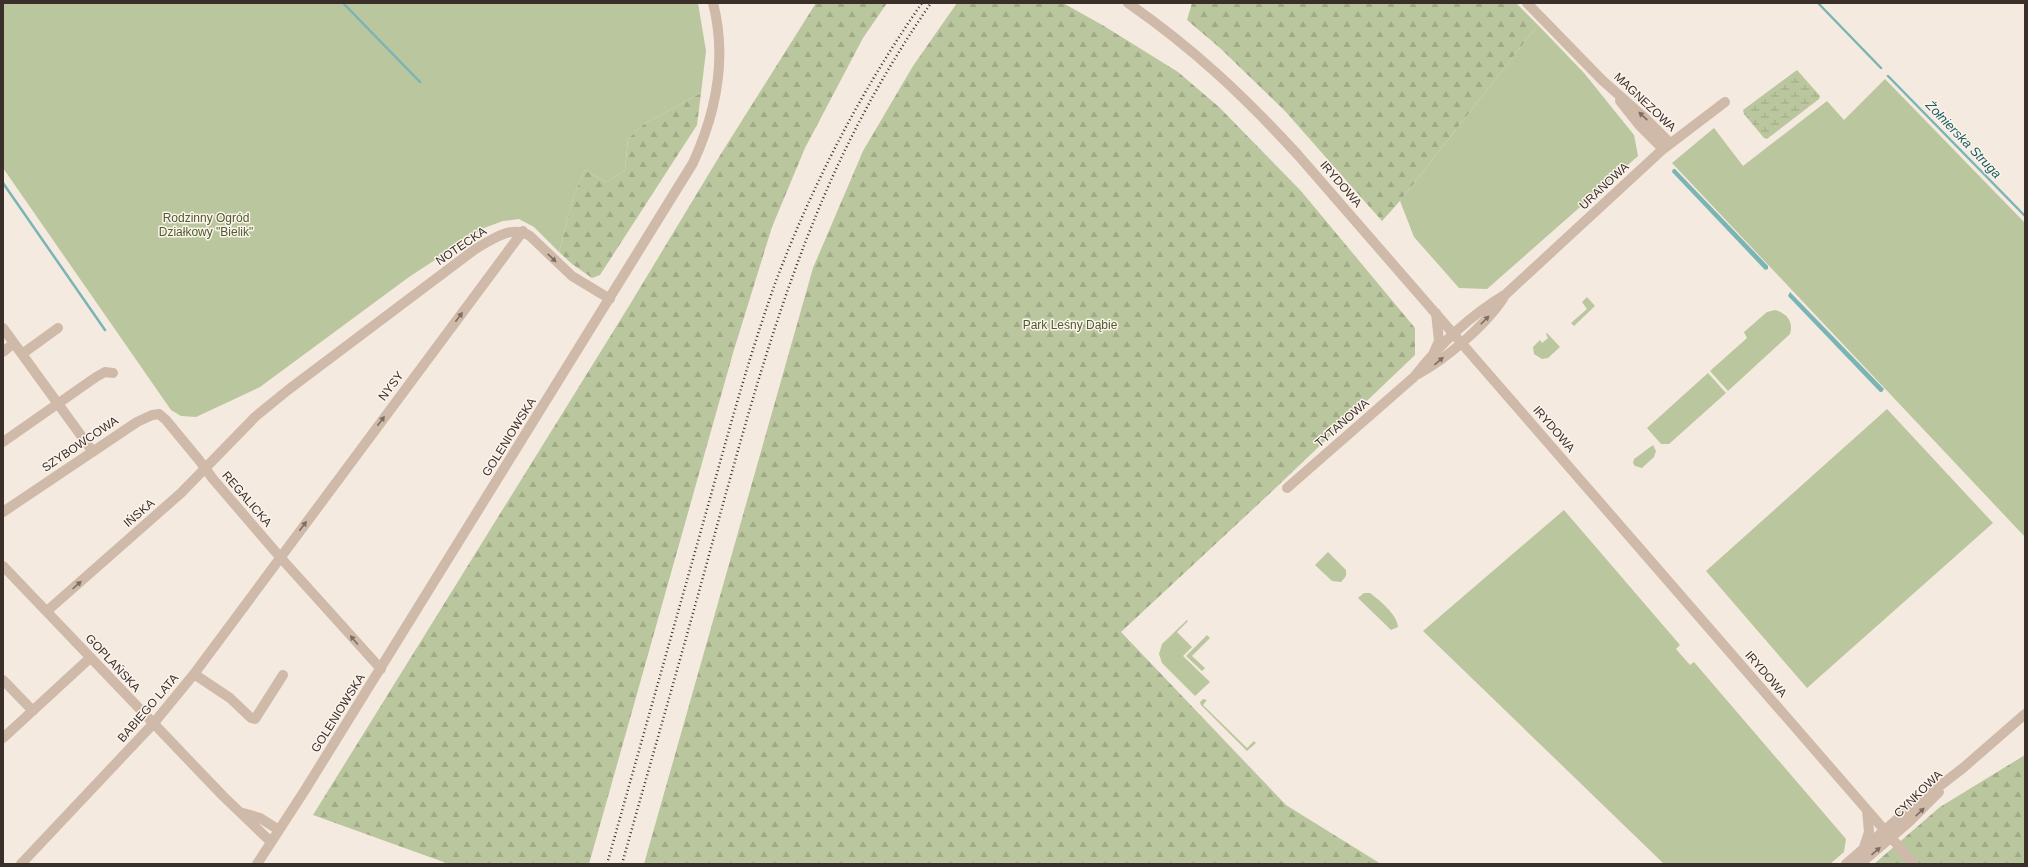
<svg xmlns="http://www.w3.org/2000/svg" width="2028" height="867" viewBox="0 0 2028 867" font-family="Arial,sans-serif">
<defs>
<pattern id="forest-firs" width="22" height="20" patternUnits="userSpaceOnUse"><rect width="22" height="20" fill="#bac69d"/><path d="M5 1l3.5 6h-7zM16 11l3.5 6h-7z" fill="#a1aa87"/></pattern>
<pattern id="wetland-marsh" width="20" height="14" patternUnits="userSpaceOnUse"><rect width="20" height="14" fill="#bac69d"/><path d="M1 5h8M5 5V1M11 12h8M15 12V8" fill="none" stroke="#a1aa87"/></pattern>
</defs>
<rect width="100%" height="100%" fill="#f5eadf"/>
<path fill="#bac69d" d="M 3,3 L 698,3 L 706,51 L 701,93 L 644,124 L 628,139 L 625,170 L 606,182 L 585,170 L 574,195 L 559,252 L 534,227 L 519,219 L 503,221 L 484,228 L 409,277 L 260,387 L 196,417 L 181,416 L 171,410 L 3,168 Z
M 1538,25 L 1584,73 L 1634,135 L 1638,156 L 1487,289 L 1459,288 L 1414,237 L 1400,201 Z
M 1885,79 L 2025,223 L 2025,537 L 1672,163 L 1714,128 L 1743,166 L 1827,101 L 1844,120 Z
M 1587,297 L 1595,306 L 1574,326 L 1571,323 L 1587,309 L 1582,302 Z
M 1775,310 C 1786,313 1794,321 1790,334 L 1728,391 L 1710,371 L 1747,338 L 1744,332 L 1767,312 Z
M 1547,333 L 1560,347 L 1548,358 L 1542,359 L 1534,354 L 1533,347 L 1540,340 L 1542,343 L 1548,338 L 1546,334 Z
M 1708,373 L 1726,393 L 1669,444 L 1661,444 L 1647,428 Z
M 1887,409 L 1993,523 L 1807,688 L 1706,571 Z
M 1653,445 L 1656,451 L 1654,457 L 1642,468 L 1635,466 L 1633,463 L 1634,459 Z
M 1564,510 L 1680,645 L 1676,649 L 1690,665 L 1694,662 L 1846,839 L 1844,852 L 1830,864 L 1664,864 L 1423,631 Z
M 1328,552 L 1346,570 L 1346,576 L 1341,582 L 1332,581 L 1315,565 Z
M 1364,593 L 1370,593 C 1380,601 1397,614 1398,627 L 1391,630 L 1358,598 Z
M 1187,620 L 1188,621 L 1177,632 L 1192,647 L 1183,656 L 1210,682 L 1195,696 L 1162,663 L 1159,654 L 1162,644 Z
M 1207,635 L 1210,638 L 1192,656 L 1205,668 L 1202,671 L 1186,656 Z
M 1203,699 L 1207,700 L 1203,705 L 1247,748 L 1254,741 L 1256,743 L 1247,751 L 1201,705 L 1200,702 Z"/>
<path fill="url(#forest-firs)" d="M 816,3 L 887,3 L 863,38 L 805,148 L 772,227 L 733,353 L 589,864 L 449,864 L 313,815 L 629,306 L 719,157 Z
M 957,3 L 1063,3 L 1104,26 L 1178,72 L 1219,107 L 1301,191 L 1415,328 L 1415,355 L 1267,496 L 1121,632 L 1286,805 L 1381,864 L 644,864 L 813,268 L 863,151 L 913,66 Z
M 1192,3 L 1516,3 L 1538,25 L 1400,201 L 1382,221 L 1285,111 L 1220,48 L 1187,20 Z
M 701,93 L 697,125 L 600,275 L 592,278 L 572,264 L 559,252 L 574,195 L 585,170 L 606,182 L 625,170 L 628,139 L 644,124 Z
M 2025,755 L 2025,864 L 1874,864 L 1940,807 Z"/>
<path fill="url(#wetland-marsh)" d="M 1797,70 L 1820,96 L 1819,99 L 1767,139 L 1764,138 L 1744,114 L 1743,110 Z"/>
<path fill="#7bb4b5" d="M 1673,169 L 1675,169 L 1768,266 L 1768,269 L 1765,270 L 1672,172 Z
M 1790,292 L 1884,389 L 1882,392 L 1880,392 L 1788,296 Z"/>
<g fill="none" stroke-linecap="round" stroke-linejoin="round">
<path stroke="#7bb4b5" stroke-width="2.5" d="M 343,3 L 420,82
M 1818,3 L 1881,68
M 1888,76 L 2025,216
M 3,183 L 105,330"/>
<path stroke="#cfb9a9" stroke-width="10" d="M 1128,3 C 1194,49 1244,96 1298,155 L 1914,864
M 1527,3 L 1602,80 L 1646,119 L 1670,143
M 1620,101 L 1639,125 L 1663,149
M 3,328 L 93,452
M 3,352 L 14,343
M 1434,352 L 1439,341 L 1436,313
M 22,354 L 58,328
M 1418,374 C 1445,360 1487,324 1504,297
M 3,442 L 96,377 L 105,372 L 113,373
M 1287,488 L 1414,377 C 1439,345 1471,315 1506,294 L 1662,150 L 1725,102
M 3,512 L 137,422 L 152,415 L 159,414 L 166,420 L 199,460 L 213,479 L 280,557 L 381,669
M 3,566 L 223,796 L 271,842
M 47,611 L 181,493 L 255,417 L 288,390 L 474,250 C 491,240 511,224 530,236 L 572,276 L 610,299
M 194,674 L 230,698 L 251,718 L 255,719 L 283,675
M 3,680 L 33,711
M 3,738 L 90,658
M 243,813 L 260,818 L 279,830
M 1864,847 L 1869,832 L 1867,810
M 21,864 L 153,724 L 194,674 L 523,231
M 257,864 L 305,790 L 693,163 C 716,113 727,57 713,3
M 1846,864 L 1902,815 L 1963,768 L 2025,714
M 1860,864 L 1909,822 L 1939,792"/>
<path stroke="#3b2f2a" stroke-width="2.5" stroke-dasharray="1 3" stroke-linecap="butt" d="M 607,864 C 638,754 669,644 700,534 C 724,449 746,364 776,281 C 813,183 862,89 922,3
M 622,864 C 652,757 683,651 712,544 C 744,428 775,312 822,201 C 851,132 888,65 931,3"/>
</g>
<defs><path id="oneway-solid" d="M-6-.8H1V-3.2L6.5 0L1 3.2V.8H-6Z"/></defs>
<g fill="#7e6d63">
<use href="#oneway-solid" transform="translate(1643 116) rotate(-137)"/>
<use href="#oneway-solid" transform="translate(552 258) rotate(44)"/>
<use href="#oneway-solid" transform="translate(459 317) rotate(-53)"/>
<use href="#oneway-solid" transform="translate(1485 320) rotate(-45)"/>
<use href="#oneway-solid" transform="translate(1439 361) rotate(-41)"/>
<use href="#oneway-solid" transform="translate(381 421) rotate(-53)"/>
<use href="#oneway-solid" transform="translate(303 526) rotate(-53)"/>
<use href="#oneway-solid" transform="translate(77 585) rotate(-42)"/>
<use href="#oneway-solid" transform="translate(354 640) rotate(-130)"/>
<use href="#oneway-solid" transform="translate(1920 812) rotate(-43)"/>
<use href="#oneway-solid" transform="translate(1876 851) rotate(-41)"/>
</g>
<g text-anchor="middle" stroke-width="3" stroke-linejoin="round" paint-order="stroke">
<g font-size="12" fill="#3b2f2a" stroke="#fcf4ec">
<text transform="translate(1645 102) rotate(43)" y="4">MAGNEZOWA</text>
<text transform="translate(1341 184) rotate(49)" y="4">IRYDOWA</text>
<text transform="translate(1604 186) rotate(-43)" y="4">URANOWA</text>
<text transform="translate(461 246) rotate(-34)" y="4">NOTECKA</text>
<text transform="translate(391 386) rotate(-53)" y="4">NYSY</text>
<text transform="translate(1342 423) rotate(-41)" y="4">TYTANOWA</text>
<text transform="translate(1554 429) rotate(49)" y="4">IRYDOWA</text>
<text transform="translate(509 437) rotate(-58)" y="4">GOLENIOWSKA</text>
<text transform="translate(80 444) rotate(-34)" y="4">SZYBOWCOWA</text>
<text transform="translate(247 499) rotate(49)" y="4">REGALICKA</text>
<text transform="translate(139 513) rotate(-41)" y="4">IŃSKA</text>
<text transform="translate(113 663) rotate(47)" y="4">GOPLAŃSKA</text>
<text transform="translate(1766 674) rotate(49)" y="4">IRYDOWA</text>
<text transform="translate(148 708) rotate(-49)" y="4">BABIEGO LATA</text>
<text transform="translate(338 713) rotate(-58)" y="4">GOLENIOWSKA</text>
<text transform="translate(1918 794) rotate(-44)" y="4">CYNKOWA</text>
</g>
<g font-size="12" fill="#4c5c2b" stroke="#fcf4ec">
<text x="206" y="222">Rodzinny Ogród<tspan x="206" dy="14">Działkowy "Bielik"</tspan></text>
<text x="1070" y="329">Park Leśny Dąbie</text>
</g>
<g font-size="13" font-style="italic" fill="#1b5f61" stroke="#fcf4ec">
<text transform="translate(1964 139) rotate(46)" y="5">Żołnierska Struga</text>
</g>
</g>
<rect width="2028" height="867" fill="none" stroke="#3b2f2a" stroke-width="8"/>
</svg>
